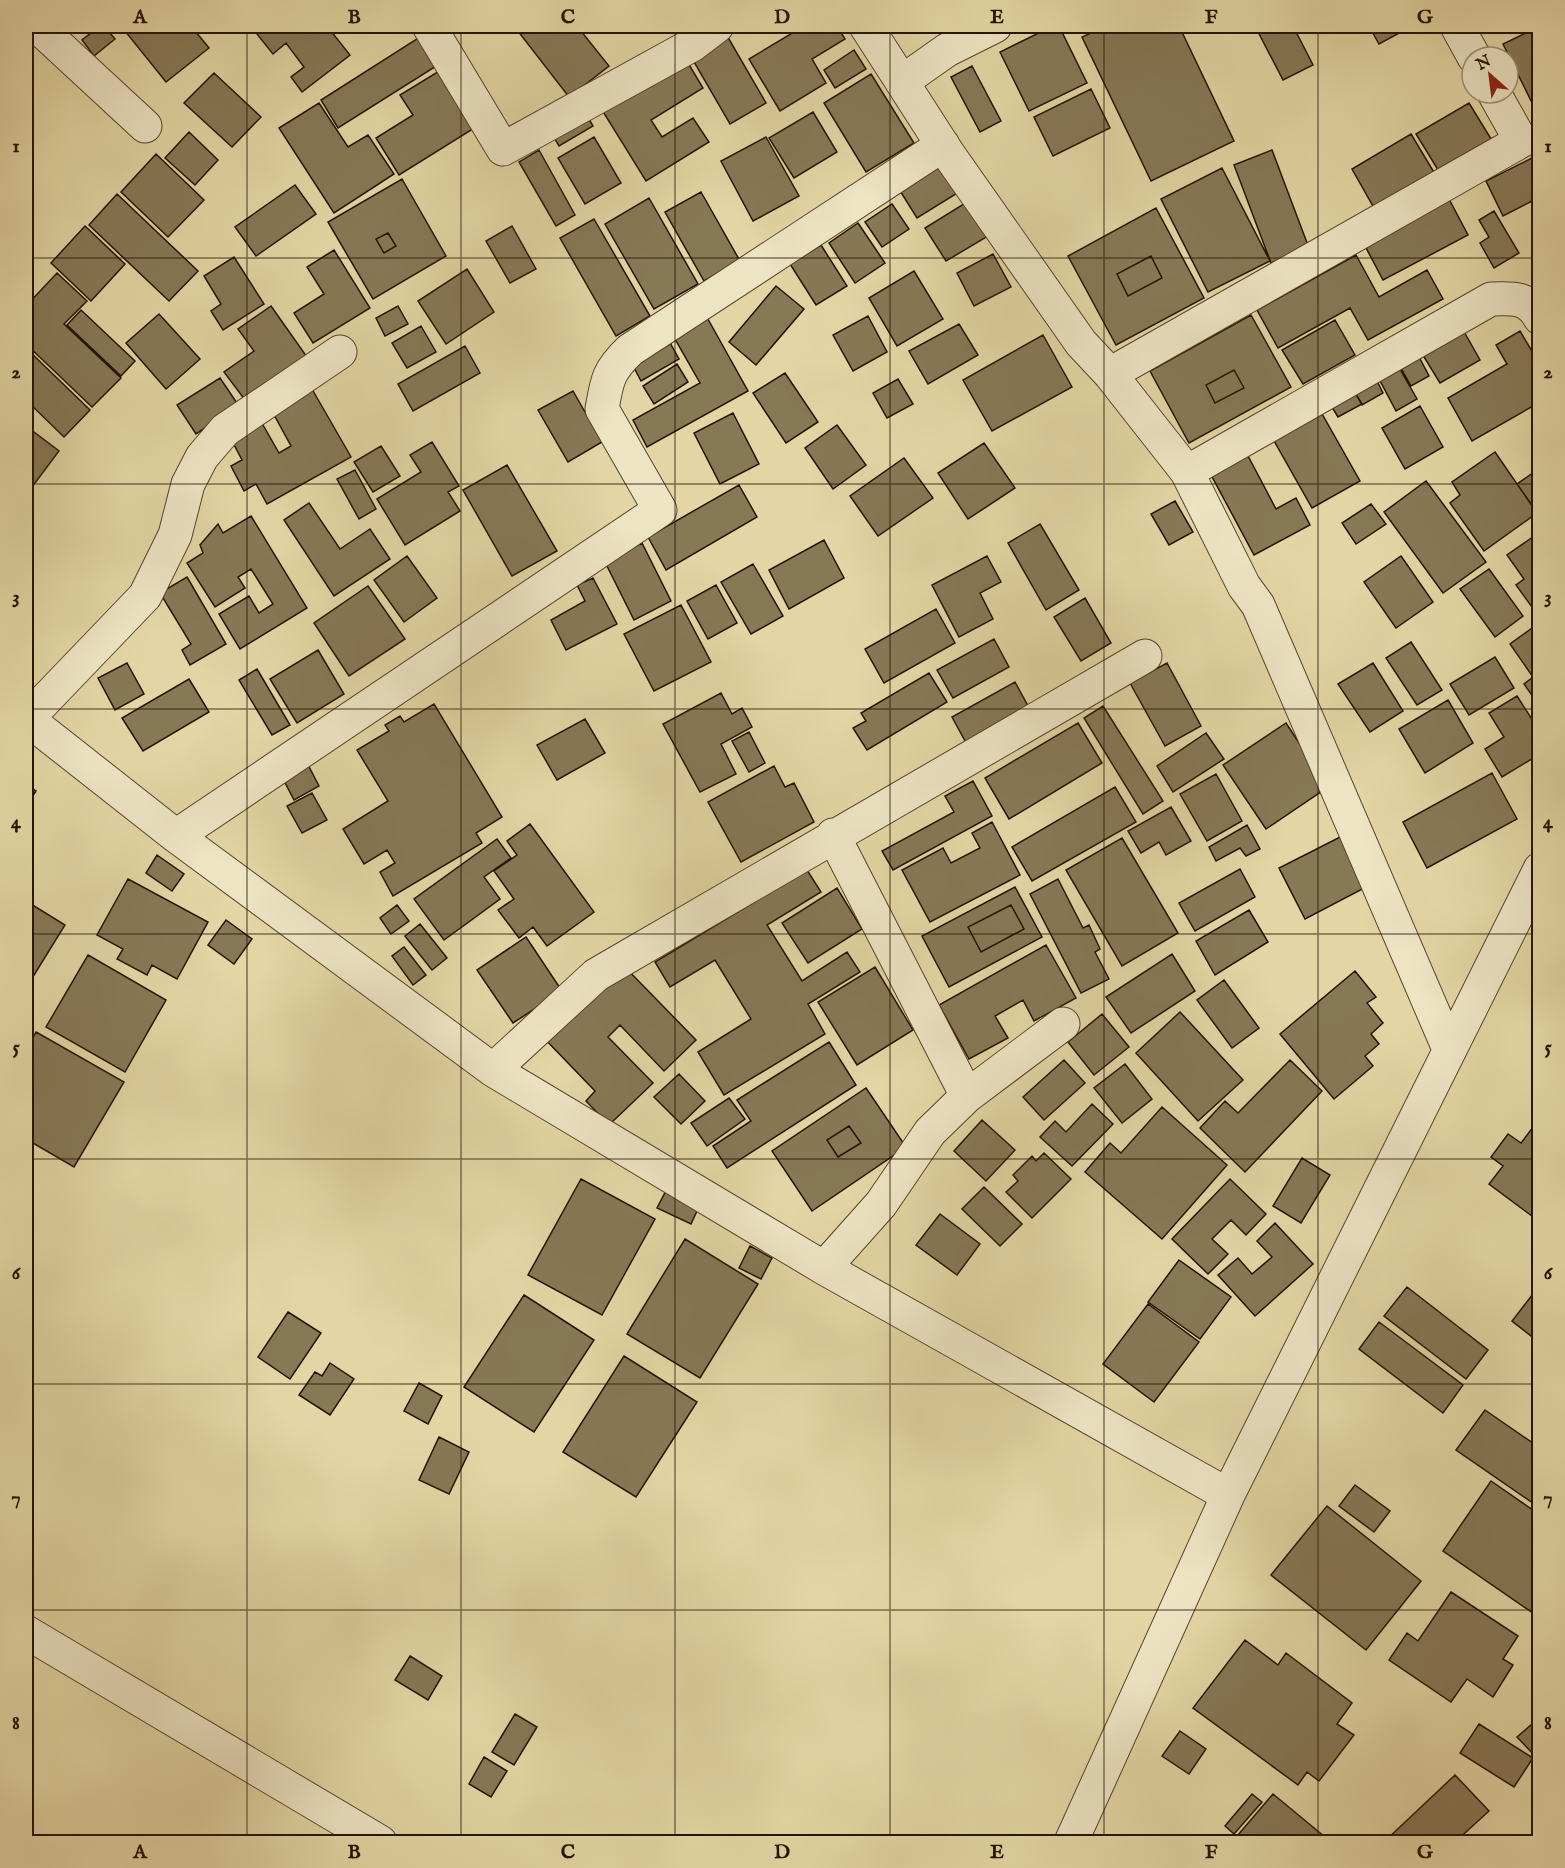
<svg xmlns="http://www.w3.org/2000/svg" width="1565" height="1868" viewBox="0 0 1565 1868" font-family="'IM FELL English',serif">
<rect width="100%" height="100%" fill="#e3d6a4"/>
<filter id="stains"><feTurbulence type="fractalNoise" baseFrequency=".00333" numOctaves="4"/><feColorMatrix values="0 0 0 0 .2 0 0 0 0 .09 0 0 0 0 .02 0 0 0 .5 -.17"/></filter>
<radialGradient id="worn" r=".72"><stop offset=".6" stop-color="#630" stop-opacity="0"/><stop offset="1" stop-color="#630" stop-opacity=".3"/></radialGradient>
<path fill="#877856" stroke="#241302" stroke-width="1.5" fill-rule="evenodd" d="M 100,26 L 104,26 L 115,39 L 94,56 L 82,40 Z
M 121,26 L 191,26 L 209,48 L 166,82 Z
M 257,26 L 327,26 L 350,55 L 302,92 L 291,77 L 304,67 L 286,43 L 273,54 L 253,29 Z
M 514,26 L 577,26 L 609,66 L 569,97 Z
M 804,26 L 837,26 L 845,39 L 812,59 L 826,83 L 780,111 L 749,59 Z
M 1053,26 L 1059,26 L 1087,83 L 1029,111 L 1000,52 Z
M 1106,26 L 1179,26 L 1234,141 L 1151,181 L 1082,37 Z
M 1255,26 L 1293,26 L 1313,65 L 1283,80 Z
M 1369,26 L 1399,26 L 1403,31 L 1379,44 Z
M 1540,26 L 1540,119 L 1503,44 Z
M 726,34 L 766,103 L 730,124 L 690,55 Z
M 423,35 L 441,63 L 338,128 L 321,100 Z
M 854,50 L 866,69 L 835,88 L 824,70 Z
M 685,58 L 703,88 L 651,120 L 662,137 L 693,118 L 709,142 L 646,181 L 602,110 Z
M 449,65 L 484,122 L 399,175 L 376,138 L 413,115 L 400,95 Z
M 972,66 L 1001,121 L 980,132 L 951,77 Z
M 214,73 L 261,117 L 232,147 L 184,103 Z
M 871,74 L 914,143 L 866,172 L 824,103 Z
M 1091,89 L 1110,128 L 1053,156 L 1034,117 Z
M 319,103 L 348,147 L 368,135 L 394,174 L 334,213 L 279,128 Z
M 1469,103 L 1496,147 L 1443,178 L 1416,134 Z
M 813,112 L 837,152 L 794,178 L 769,138 Z
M 586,114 L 593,126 L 559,146 L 552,134 Z
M 189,132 L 218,160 L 195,185 L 165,158 Z
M 1411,134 L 1438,179 L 1378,215 L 1352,169 Z
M 594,137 L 621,183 L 585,204 L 558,158 Z
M 766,137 L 799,196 L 753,221 L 721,161 Z
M 539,150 L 575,215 L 556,226 L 519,162 Z
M 1272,150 L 1309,248 L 1271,263 L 1234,165 Z
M 156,154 L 204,200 L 168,237 L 121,192 Z
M 1540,154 L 1540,197 L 1503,216 L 1486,181 Z
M 939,159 L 959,192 L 917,218 L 897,186 Z
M 1222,168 L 1270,261 L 1208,292 L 1161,199 Z
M 402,179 L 446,256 L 373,299 L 328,222 ZM 388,233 L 396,246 L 384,253 L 376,239 Z
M 295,185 L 316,214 L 256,256 L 235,227 Z
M 701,192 L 740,261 L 704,281 L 665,212 Z
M 117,194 L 198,271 L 169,301 L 89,225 Z
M 649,198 L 698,284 L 654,309 L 605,224 Z
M 1449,199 L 1468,235 L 1383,280 L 1364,244 Z
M 967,202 L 988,236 L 946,261 L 925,228 Z
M 892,204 L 909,229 L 882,247 L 865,222 Z
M 1156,208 L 1204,298 L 1116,345 L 1068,256 ZM 1151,256 L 1162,278 L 1128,296 L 1117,274 Z
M 1494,211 L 1519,253 L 1494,268 L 1480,243 L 1489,237 L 1479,220 Z
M 594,219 L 650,316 L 616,336 L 560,238 Z
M 858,223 L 885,263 L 855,283 L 829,243 Z
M 85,226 L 125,264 L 91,301 L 51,263 Z
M 512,226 L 536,269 L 510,283 L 486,241 Z
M 388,233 L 396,246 L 384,253 L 376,239 Z
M 821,245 L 847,286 L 816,305 L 790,264 Z
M 334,250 L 370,308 L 313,343 L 294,313 L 324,294 L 307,267 Z
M 993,254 L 1011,287 L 974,306 L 957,273 Z
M 1356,255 L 1379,297 L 1427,270 L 1443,299 L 1368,340 L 1350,308 L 1278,348 L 1257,310 Z
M 1151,256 L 1162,278 L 1128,296 L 1117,274 Z
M 234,257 L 264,304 L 223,330 L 211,311 L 221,304 L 204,276 Z
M 467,269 L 494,312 L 446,344 L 418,301 Z
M 914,271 L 943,319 L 897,346 L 869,298 Z
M 57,273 L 87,301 L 64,324 L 121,378 L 92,407 L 26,344 L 26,306 Z
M 776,286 L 804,309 L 756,365 L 729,342 Z
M 271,306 L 307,357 L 245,400 L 224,372 L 254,351 L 238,329 Z
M 398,306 L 408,324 L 385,336 L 376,318 Z
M 81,310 L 135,361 L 121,376 L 67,325 Z
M 704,312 L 748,391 L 647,447 L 633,420 L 700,383 L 671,332 Z
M 159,314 L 200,359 L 166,389 L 126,343 Z
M 1251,315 L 1291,387 L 1189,443 L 1150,371 ZM 1234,370 L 1244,388 L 1215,403 L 1206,385 Z
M 868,316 L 887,352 L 853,371 L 833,335 Z
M 1335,320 L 1355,355 L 1303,384 L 1282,350 Z
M 959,324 L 978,355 L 928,384 L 909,351 Z
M 421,326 L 436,352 L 407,368 L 392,343 Z
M 1462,328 L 1480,360 L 1440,383 L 1421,352 Z
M 1520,331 L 1540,365 L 1540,402 L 1472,441 L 1448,398 L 1507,364 L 1496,345 Z
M 1043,335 L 1072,387 L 992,431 L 963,380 Z
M 669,341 L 679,359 L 641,381 L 631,362 Z
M 465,346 L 480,373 L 413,411 L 398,384 Z
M 26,348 L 90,410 L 64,437 L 26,400 Z
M 1417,353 L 1429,376 L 1411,386 L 1398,363 Z
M 677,364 L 688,382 L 654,404 L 643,386 Z
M 1397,364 L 1417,399 L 1396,411 L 1377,375 Z
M 1234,370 L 1244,388 L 1215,403 L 1206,385 Z
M 785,373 L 818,422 L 786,443 L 753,393 Z
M 1375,377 L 1383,393 L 1362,405 L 1353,389 Z
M 220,378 L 239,406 L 196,434 L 177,405 Z
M 898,379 L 913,404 L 887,418 L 873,393 Z
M 312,389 L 351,457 L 267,504 L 256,484 L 244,491 L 231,466 L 242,460 L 229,435 L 259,418 L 279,453 L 291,446 L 272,411 Z
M 573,391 L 602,442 L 568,462 L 538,410 Z
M 1354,391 L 1362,404 L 1338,417 L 1330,404 Z
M 1420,406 L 1443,447 L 1405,469 L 1382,428 Z
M 1321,412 L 1360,481 L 1312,508 L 1273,439 Z
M 733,413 L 759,464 L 720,484 L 694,433 Z
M 1540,416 L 1540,432 L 1533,420 Z
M 837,425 L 866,465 L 833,489 L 805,448 Z
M 26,426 L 59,451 L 26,495 Z
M 432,442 L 459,486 L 448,492 L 460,511 L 405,545 L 377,499 L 421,472 L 410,455 Z
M 984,443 L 1015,488 L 968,519 L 938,473 Z
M 381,446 L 400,476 L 373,492 L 354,462 Z
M 1495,452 L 1537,513 L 1484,551 L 1450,503 L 1460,495 L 1452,482 Z
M 1247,454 L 1276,509 L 1296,498 L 1310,525 L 1254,555 L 1210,473 Z
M 904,458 L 933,498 L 878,536 L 850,496 Z
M 507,465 L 557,551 L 512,576 L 463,490 Z
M 1540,468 L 1540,510 L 1537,512 L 1517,484 Z
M 355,470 L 376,509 L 359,519 L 337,479 Z
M 1426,481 L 1486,562 L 1443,593 L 1384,512 Z
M 739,485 L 757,517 L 666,570 L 648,537 Z
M 1175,501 L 1193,532 L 1169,545 L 1151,514 Z
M 309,503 L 340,549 L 370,529 L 390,559 L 334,596 L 284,520 Z
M 1371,504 L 1386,524 L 1356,544 L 1342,523 Z
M 251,516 L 307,608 L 240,649 L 219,614 L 249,596 L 259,613 L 273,604 L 251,569 L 238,577 L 245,588 L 215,607 L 187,563 L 203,553 L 200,545 L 218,524 L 223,533 Z
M 1040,524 L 1079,590 L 1046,610 L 1008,543 Z
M 1540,532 L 1540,612 L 1537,614 L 1516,585 L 1524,579 L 1507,555 Z
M 824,540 L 844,578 L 789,609 L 769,570 Z
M 642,543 L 671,601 L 634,620 L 605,562 Z
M 407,556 L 437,598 L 404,622 L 374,580 Z
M 987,556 L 1001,582 L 980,593 L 993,619 L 959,637 L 932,585 Z
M 1401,556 L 1433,602 L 1396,628 L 1364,582 Z
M 753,564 L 783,616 L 751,634 L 721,582 Z
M 1489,569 L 1523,616 L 1495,637 L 1460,589 Z
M 187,577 L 226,644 L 190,665 L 182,650 L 191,644 L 160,593 Z
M 593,578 L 617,624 L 566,650 L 551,620 L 585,601 L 577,585 Z
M 716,585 L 737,623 L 708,639 L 687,601 Z
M 368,586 L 405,639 L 349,676 L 314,623 Z
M 1085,598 L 1111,643 L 1081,661 L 1054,617 Z
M 681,605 L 711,662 L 654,691 L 624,634 Z
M 936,609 L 955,643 L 884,683 L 865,649 Z
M 1532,628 L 1540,639 L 1540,707 L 1524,684 L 1533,677 L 1510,644 Z
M 994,639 L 1009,667 L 953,698 L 937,670 Z
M 1411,642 L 1442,690 L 1417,705 L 1386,658 Z
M 318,650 L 344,694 L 297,723 L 270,679 Z
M 1495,657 L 1514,688 L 1469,715 L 1450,684 Z
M 127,663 L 144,694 L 115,710 L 98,678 Z
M 1167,663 L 1201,726 L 1165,746 L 1130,683 Z
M 1373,663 L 1403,711 L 1370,732 L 1338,684 Z
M 257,669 L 290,725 L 272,735 L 239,680 Z
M 929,673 L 947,702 L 867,750 L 853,728 L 866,721 L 861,713 Z
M 189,679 L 209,712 L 143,751 L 122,718 Z
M 1015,682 L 1033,715 L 970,750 L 952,717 Z
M 721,693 L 732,714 L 742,708 L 752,727 L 721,744 L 736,774 L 700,792 L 663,724 Z
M 1517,696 L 1540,732 L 1540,754 L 1502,777 L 1485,749 L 1504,737 L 1489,713 Z
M 1448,700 L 1473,743 L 1425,773 L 1399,729 Z
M 434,704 L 502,817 L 476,833 L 482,843 L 393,896 L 380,872 L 395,863 L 387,850 L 364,864 L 343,829 L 388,801 L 357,750 L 389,731 L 385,725 L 400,716 L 404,722 Z
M 1103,706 L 1163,801 L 1143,814 L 1084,718 Z
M 585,719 L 605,753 L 557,780 L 537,745 Z
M 1078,723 L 1102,763 L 1009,819 L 985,778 Z
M 1286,723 L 1328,787 L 1266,829 L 1223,765 Z
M 749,732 L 765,763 L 749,772 L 732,741 Z
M 1206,733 L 1224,759 L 1173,792 L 1157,766 Z
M 306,761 L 319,786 L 294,800 L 281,775 Z
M 774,766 L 785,787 L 794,783 L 814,822 L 741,862 L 708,802 Z
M 1492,773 L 1517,819 L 1427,868 L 1403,822 Z
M 1216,774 L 1242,821 L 1207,841 L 1180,794 Z
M 973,781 L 992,816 L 893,870 L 882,851 L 954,812 L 945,796 Z
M 26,784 L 36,791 L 26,807 Z
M 1115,787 L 1136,822 L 1032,881 L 1012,847 Z
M 312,793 L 327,820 L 302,833 L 287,806 Z
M 1171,807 L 1191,841 L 1166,855 L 1159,842 L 1141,853 L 1128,831 Z
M 992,822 L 1020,875 L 930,922 L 902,870 L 943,848 L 951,863 L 980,848 L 972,833 Z
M 530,824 L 594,912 L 547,946 L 533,927 L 519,938 L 498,910 L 514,899 L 494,871 L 517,855 L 507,841 Z
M 1247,825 L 1260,849 L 1246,856 L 1240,848 L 1216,861 L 1209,847 Z
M 1346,834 L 1372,884 L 1305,919 L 1279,868 Z
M 1122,838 L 1178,933 L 1122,966 L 1066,870 Z
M 497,839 L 511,858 L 484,877 L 500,899 L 444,940 L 414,899 Z
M 157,855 L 184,874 L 172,891 L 146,873 Z
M 1240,869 L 1255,897 L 1195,931 L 1179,903 Z
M 807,870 L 821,892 L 767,925 L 802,981 L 847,952 L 860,972 L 808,1004 L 825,1034 L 724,1095 L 698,1052 L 751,1019 L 715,960 L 670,987 L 655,962 Z
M 128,879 L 208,922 L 177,979 L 152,965 L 147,975 L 117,959 L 123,949 L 97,935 Z
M 1058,879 L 1083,928 L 1089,925 L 1100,949 L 1095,952 L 1109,979 L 1081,993 L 1030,894 Z
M 1015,887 L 1042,937 L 949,987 L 922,936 ZM 1011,905 L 1024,929 L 981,952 L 968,927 Z
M 837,888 L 862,929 L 808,963 L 782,923 Z
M 26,901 L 65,925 L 26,988 Z
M 397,905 L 409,921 L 391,934 L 380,918 Z
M 1011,905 L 1024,929 L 981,952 L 968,927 Z
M 1249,910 L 1268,942 L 1215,975 L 1196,941 Z
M 226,920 L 252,939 L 234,964 L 208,945 Z
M 420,924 L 447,958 L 432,970 L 405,936 Z
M 526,937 L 562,991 L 513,1023 L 477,970 Z
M 1046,945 L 1076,998 L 1034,1021 L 1023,1000 L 995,1016 L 1008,1038 L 969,1059 L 939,1005 Z
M 404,947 L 426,975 L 413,985 L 392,956 Z
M 1172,954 L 1195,991 L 1131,1033 L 1106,997 Z
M 88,955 L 166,1000 L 125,1072 L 46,1027 Z
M 621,963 L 696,1040 L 664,1071 L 620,1025 L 608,1037 L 653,1083 L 609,1125 L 586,1101 L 595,1091 L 543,1037 Z
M 875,967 L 913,1030 L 857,1065 L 818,1002 Z
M 1355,971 L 1376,997 L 1367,1003 L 1383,1023 L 1371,1034 L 1379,1044 L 1365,1056 L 1373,1066 L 1334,1099 L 1280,1034 Z
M 1224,980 L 1259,1028 L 1232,1048 L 1197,1000 Z
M 1180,1012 L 1243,1080 L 1198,1121 L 1136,1053 Z
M 1102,1014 L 1129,1047 L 1094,1075 L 1068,1042 Z
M 36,1032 L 124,1082 L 74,1167 L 26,1139 L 26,1051 Z
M 829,1042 L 856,1085 L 727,1168 L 713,1146 L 751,1121 L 737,1100 Z
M 1064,1060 L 1085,1083 L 1044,1120 L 1023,1097 Z
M 1290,1060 L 1322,1091 L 1245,1172 L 1200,1128 L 1225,1101 L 1238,1113 Z
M 1125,1064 L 1152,1099 L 1122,1123 L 1094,1088 Z
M 679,1074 L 705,1101 L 681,1124 L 654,1097 Z
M 866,1088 L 906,1147 L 812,1211 L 772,1151 ZM 849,1126 L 861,1143 L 838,1157 L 827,1140 Z
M 729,1098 L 745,1119 L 707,1146 L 691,1123 Z
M 1092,1104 L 1113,1124 L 1072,1166 L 1040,1137 L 1055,1121 L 1066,1132 Z
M 1162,1107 L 1227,1165 L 1162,1239 L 1085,1172 L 1110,1143 L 1121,1153 Z
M 1540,1118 L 1540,1222 L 1489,1184 L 1503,1166 L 1491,1157 L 1508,1134 L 1521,1143 Z
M 982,1120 L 1015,1150 L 986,1181 L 954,1151 Z
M 849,1126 L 861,1143 L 838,1157 L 827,1140 Z
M 1044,1153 L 1071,1179 L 1032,1218 L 1006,1192 L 1018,1181 L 1013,1175 L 1032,1156 L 1036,1161 Z
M 1302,1158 L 1330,1175 L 1301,1223 L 1273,1206 Z
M 581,1179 L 655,1219 L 602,1315 L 528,1275 Z
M 1230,1179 L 1266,1214 L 1246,1235 L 1231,1220 L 1212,1239 L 1228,1254 L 1208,1274 L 1172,1239 Z
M 669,1185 L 702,1200 L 691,1224 L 657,1208 Z
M 984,1187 L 1022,1224 L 1000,1246 L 962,1209 Z
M 940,1214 L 980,1244 L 957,1275 L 916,1245 Z
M 1275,1223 L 1313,1264 L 1255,1316 L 1218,1275 L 1238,1258 L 1252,1274 L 1272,1257 L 1257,1241 Z
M 685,1239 L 758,1284 L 700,1378 L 627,1334 Z
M 750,1246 L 772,1258 L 761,1279 L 739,1268 Z
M 1179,1260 L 1231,1297 L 1200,1339 L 1148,1302 Z
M 1540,1285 L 1540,1343 L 1512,1321 Z
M 1407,1287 L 1488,1350 L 1466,1379 L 1384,1316 Z
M 524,1295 L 594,1340 L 534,1432 L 464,1387 Z
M 1148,1304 L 1199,1342 L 1154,1402 L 1103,1364 Z
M 288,1312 L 321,1333 L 290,1379 L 258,1357 Z
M 1379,1322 L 1463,1385 L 1443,1413 L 1359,1349 Z
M 624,1356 L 697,1402 L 636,1497 L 563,1452 Z
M 330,1363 L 354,1379 L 330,1415 L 299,1395 L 315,1372 L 322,1376 Z
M 419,1383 L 442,1396 L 428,1424 L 404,1411 Z
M 1485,1410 L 1540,1448 L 1540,1508 L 1456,1450 Z
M 439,1437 L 469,1452 L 449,1494 L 419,1480 Z
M 1491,1481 L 1540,1515 L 1540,1618 L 1443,1551 Z
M 1355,1485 L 1390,1511 L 1374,1532 L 1339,1506 Z
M 1327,1506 L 1421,1581 L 1366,1650 L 1271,1575 Z
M 1451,1592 L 1518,1636 L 1503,1659 L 1513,1665 L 1493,1697 L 1467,1679 L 1451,1702 L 1389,1660 L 1407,1633 L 1418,1641 Z
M 1245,1640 L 1278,1665 L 1286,1653 L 1352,1703 L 1337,1724 L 1354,1735 L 1319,1781 L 1307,1772 L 1298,1785 L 1193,1708 Z
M 410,1656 L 442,1676 L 428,1700 L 395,1680 Z
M 515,1714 L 537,1727 L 514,1765 L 492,1752 Z
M 1540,1717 L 1540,1756 L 1537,1758 L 1517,1737 Z
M 1479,1724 L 1533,1758 L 1514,1787 L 1460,1753 Z
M 1180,1731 L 1206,1749 L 1189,1774 L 1162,1756 Z
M 484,1757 L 507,1771 L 491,1797 L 469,1784 Z
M 1455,1775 L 1489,1811 L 1455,1842 L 1384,1842 Z
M 1252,1794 L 1262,1802 L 1234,1834 L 1225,1826 Z
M 1273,1794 L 1331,1842 L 1232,1842 Z"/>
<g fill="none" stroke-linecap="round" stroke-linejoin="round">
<g stroke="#54442a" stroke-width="35">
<path id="minor" d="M 37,26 L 145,126
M 429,26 L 503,149 L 692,45 L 717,26
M 866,26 L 947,152 L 1081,343 L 1110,374 L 1187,472 L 1244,586 L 1258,605 L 1449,1049
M 1457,26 L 1474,57
M 903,81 L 947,50 L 995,26
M 1110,374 L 1521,141 L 1494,93
M 1187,472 L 1491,299 C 1513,298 1529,297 1540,318
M 26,718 L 176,836 L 493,1070 L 824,1268 L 1228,1495
M 27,719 L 145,596 L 175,535 L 188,484 L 202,457 L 225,430 L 340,352
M 176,836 L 660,510 L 602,409 C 607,380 608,371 630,350 L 943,145
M 493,1070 L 596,975 L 1145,656
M 967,1096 L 1063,1024
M 824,1268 L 881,1204 L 930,1132 L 967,1096 L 833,835
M 26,1632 L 380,1842
M 1071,1842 L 1228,1495 L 1540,869"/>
</g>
<use href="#minor" stroke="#ede4c4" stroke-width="33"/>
</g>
<path fill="none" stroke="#241302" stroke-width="1.5" stroke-opacity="0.55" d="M 247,26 L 247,1842M 461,26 L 461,1842M 675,26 L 675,1842M 890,26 L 890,1842M 1104,26 L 1104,1842M 1318,26 L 1318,1842M 26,258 L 1540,258M 26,484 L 1540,484M 26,709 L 1540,709M 26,934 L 1540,934M 26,1159 L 1540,1159M 26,1384 L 1540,1384M 26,1610 L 1540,1610"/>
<rect width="1565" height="1868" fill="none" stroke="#e3d6a4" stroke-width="66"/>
<g transform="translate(1490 75) rotate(332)"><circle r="28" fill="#ede4c4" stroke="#9d9076" stroke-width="1.5"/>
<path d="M0-4.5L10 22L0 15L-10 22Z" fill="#8f2418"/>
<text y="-9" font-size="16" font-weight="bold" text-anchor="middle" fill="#241302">N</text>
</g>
<rect x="33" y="33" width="1499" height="1802" fill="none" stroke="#241302" stroke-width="2"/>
<g font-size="20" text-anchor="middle" font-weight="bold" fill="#241302">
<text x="140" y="23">A</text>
<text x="354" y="23">B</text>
<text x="568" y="23">C</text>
<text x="782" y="23">D</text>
<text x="997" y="23">E</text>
<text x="1211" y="23">F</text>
<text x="1425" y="23">G</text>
<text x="16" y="152">1</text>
<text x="1548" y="152">1</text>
<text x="16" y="378">2</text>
<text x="1548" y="378">2</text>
<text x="16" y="603">3</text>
<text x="1548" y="603">3</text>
<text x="16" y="828">4</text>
<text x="1548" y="828">4</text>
<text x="16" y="1053">5</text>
<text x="1548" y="1053">5</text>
<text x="16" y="1279">6</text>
<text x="1548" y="1279">6</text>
<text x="16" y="1504">7</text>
<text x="1548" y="1504">7</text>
<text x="16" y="1729">8</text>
<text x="1548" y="1729">8</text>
<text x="140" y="1858">A</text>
<text x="354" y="1858">B</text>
<text x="568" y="1858">C</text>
<text x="782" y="1858">D</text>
<text x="997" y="1858">E</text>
<text x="1211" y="1858">F</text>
<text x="1425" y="1858">G</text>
</g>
<rect width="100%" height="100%" filter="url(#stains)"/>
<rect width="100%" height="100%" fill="url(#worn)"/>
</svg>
